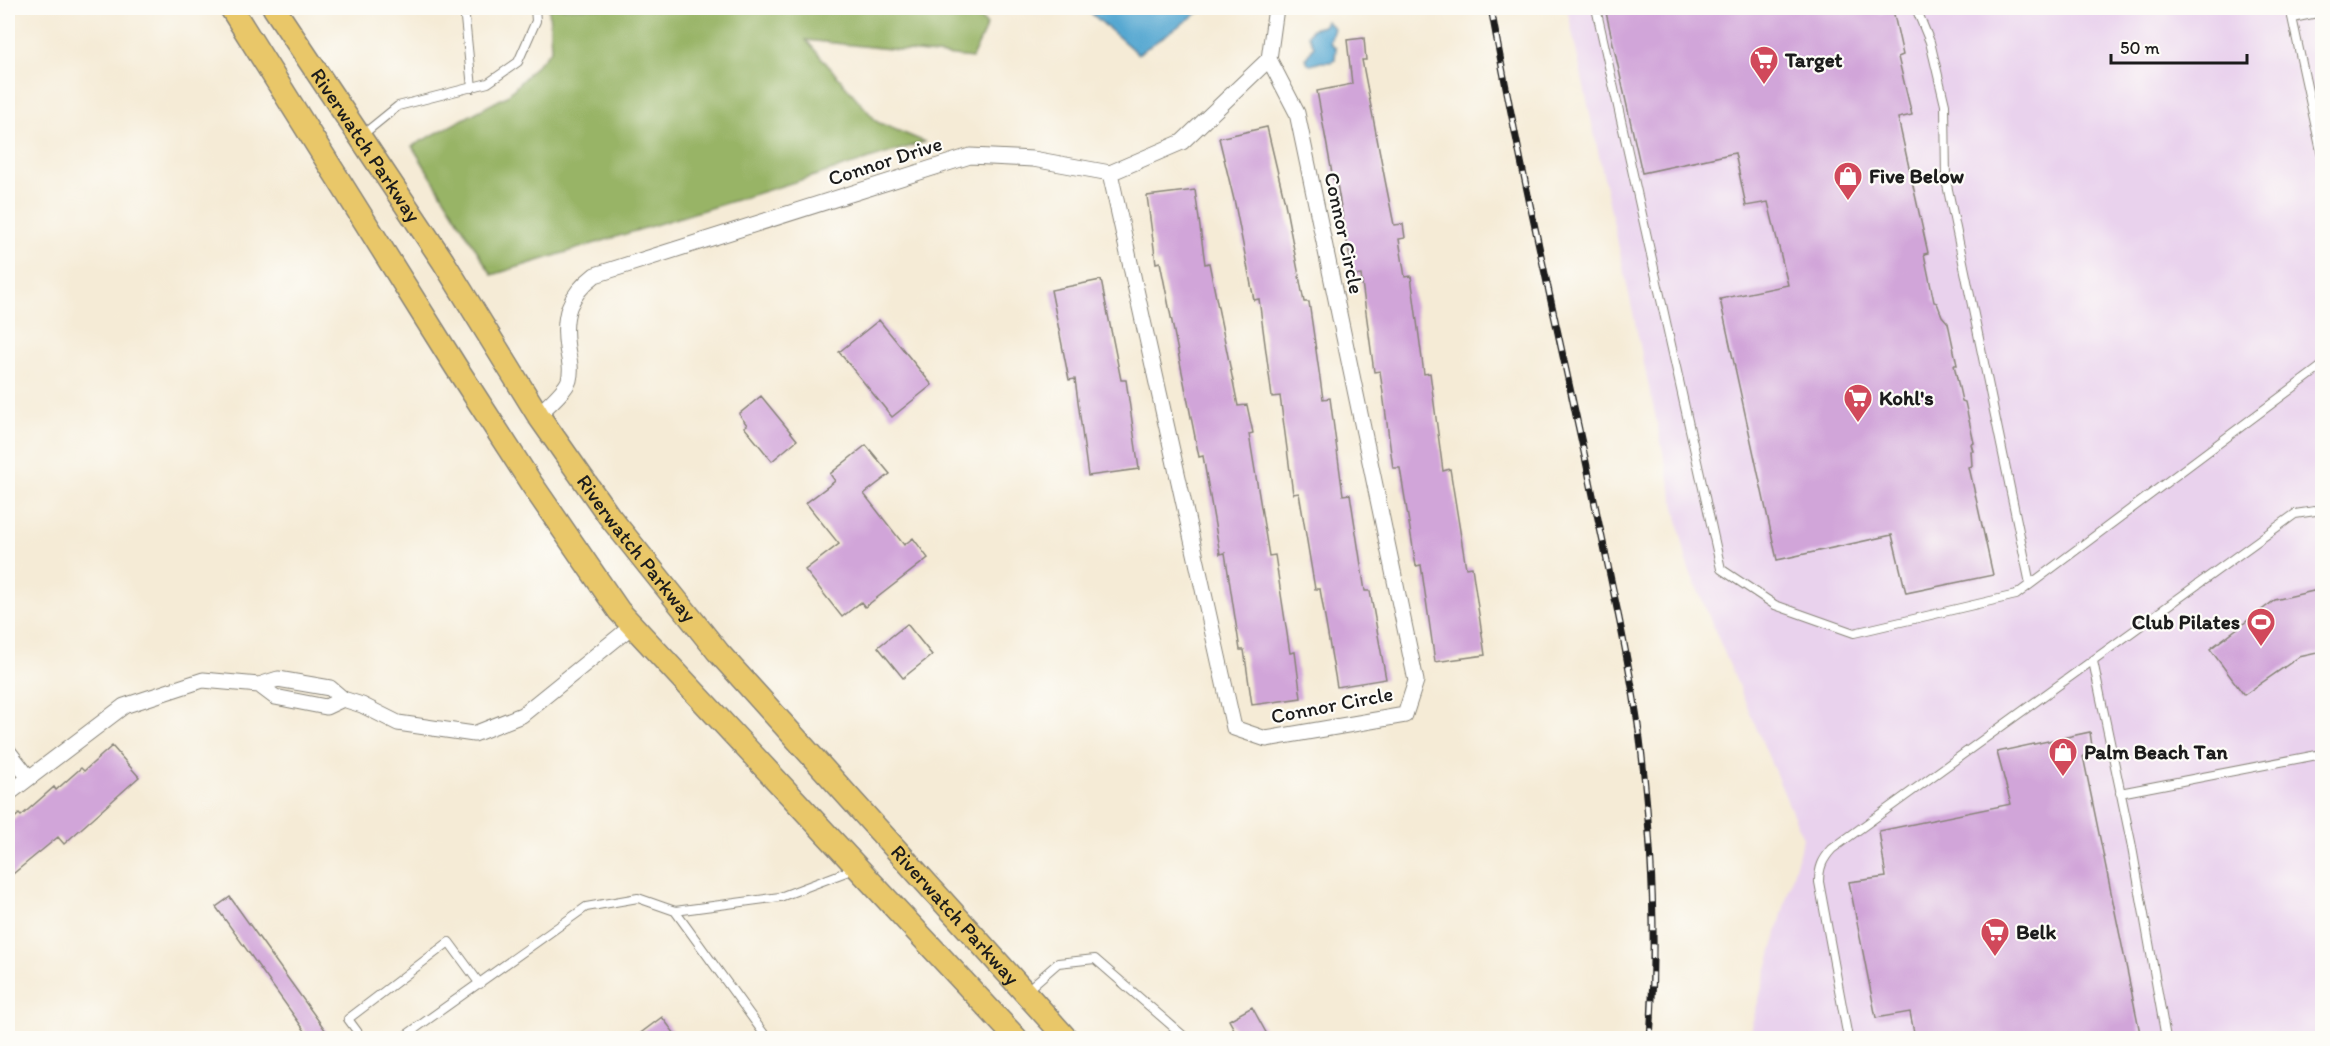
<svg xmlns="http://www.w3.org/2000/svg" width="2330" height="1046" viewBox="0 0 2330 1046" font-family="Itim,sans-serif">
<rect width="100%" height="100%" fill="#fdfcf7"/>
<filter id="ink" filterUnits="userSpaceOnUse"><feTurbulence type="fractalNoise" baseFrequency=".0167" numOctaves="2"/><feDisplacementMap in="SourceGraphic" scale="12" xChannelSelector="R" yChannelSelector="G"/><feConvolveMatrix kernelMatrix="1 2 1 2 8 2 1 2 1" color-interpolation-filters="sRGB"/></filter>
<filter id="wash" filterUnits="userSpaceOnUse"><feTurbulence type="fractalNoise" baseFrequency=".008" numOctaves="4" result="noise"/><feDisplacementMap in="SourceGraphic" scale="24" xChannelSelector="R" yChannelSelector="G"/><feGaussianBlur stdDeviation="1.35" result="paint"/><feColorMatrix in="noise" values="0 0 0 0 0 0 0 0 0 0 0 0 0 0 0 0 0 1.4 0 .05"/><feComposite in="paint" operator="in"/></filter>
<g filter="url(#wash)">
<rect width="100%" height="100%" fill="#f5ebd6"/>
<path fill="#e9d2ed" d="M 1567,8 L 2322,8 L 2322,1038 L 1748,1038 L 1803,838 L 1688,567 Z"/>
<path fill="#98b466" stroke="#5a6841" stroke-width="1.5" d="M 549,8 L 973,8 L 987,25 L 972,58 L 806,40 L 877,122 L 925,142 L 492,275 L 412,146 L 507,96 L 551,50 Z"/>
<path fill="#56a8d1" stroke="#396276" stroke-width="1.5" d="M 1085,8 L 1205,8 L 1138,54 Z
M 1326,21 L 1334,28 L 1330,42 L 1336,48 L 1335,59 L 1331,62 L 1321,62 L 1311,65 L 1308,64 L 1306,58 L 1314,46 L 1308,35 L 1312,29 L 1323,26 Z"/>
<g id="blocks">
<path fill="#d1a5d9" d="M 1605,8 L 1878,8 L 1879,14 L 1893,10 L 1903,55 L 1898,57 L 1912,115 L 1898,118 L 1928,253 L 1924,254 L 1934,302 L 1937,303 L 1942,316 L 1948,323 L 1957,365 L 1954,365 L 1962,401 L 1965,402 L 1974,443 L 1971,444 L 1973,451 L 1971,451 L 1972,466 L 1969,467 L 1993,575 L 1906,593 L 1892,535 L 1777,560 L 1720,299 L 1788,285 L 1768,202 L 1746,206 L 1735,153 L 1642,173 Z
M 1364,38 L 1366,60 L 1362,60 L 1385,180 L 1394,225 L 1403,224 L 1405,238 L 1399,239 L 1405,277 L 1411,276 L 1424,374 L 1430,373 L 1443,471 L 1450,469 L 1466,568 L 1472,567 L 1485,655 L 1435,662 L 1421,565 L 1416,566 L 1400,468 L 1393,468 L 1380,371 L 1374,372 L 1361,275 L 1353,276 L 1336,178 L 1333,179 L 1317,91 L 1352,84 L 1347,40 Z
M 1267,127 L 1285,203 L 1304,302 L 1309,302 L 1323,399 L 1330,398 L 1343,495 L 1350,494 L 1365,591 L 1370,591 L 1386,679 L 1337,687 L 1320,589 L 1315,589 L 1299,493 L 1293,494 L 1280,396 L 1272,397 L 1259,299 L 1254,300 L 1235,204 L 1219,138 Z
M 1195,190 L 1205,264 L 1209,263 L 1238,406 L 1247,405 L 1253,433 L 1249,434 L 1269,556 L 1275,555 L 1290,653 L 1295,652 L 1301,698 L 1252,705 L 1244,650 L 1240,650 L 1225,553 L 1220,554 L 1203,456 L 1199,457 L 1160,262 L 1156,263 L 1147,196 Z
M 1101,280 L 1121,380 L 1126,380 L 1139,469 L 1088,476 L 1075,379 L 1069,380 L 1051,290 Z
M 879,320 L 932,385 L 892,417 L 839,352 Z
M 761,396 L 797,440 L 772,461 L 744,427 L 747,425 L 739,414 Z
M 866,445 L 890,474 L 864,494 L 904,545 L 913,538 L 928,558 L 865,607 L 861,602 L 842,617 L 805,570 L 839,544 L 806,503 L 835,481 L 830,474 Z
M 2322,589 L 2322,652 L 2299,657 L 2244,695 L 2210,649 L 2275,600 Z
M 907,624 L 932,655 L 903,678 L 878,647 Z
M 2090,732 L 2093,753 L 2083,756 L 2140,1033 L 2121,1037 L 2122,1038 L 1915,1038 L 1910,1012 L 1876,1018 L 1849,882 L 1886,877 L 1879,831 L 2011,804 L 1997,752 Z
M 112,746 L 139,777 L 64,844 L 58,837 L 8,878 L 8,824 L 19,814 L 21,816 L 54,787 L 56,790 L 81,768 L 84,771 Z
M 230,897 L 282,970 L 331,1038 L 310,1038 L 216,907 Z
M 1252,1007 L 1269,1038 L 1239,1038 L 1229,1020 Z
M 662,1017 L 678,1038 L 634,1038 Z"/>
</g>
</g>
<g filter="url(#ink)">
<use href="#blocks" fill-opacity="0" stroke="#888479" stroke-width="1.5"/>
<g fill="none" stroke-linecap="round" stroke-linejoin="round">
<g stroke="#888479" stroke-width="10">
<path id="service" d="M 464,8 L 472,88
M 1596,8 L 1721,569 L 1775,605 L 1854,633 L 2016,595 L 2322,366
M 1916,8 L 1930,42 L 1945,105 L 1946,180 L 2030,584
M 2290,8 L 2322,156
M 2293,18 L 2322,12
M 361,136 L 398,106 L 488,83 L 518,62 L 536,21 L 535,8
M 2093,661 L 2131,842 L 2166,1038
M 2120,793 L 2322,754
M 675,911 L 767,1038
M 1026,991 L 1058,963 L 1095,959 L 1186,1038
M 362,1038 L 348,1019 L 449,942 L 480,984
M 402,1038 L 586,907 L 638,898 L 675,911 L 780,897 L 854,869
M 1848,1038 L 1819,882 C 1819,868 1822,860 1832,849 L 2295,514 L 2322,510"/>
</g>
<g stroke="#888479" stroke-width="17">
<path id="minor" d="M 1110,173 L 1234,728 L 1266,739 L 1405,715 L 1416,681 L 1297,113 L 1269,59
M 538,415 C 546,407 566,390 569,380 C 572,368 569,360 567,348 C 562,315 569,295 595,275 L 970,156 L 1033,159 L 1110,173 L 1182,142 L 1269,59 L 1276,8
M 259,685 L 275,697 L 326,707 L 343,699
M 8,751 L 29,778
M 8,794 L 124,706 L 203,680 L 259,685 L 278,679 L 330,688 L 343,699 L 362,705 L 398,723 L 474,734 L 522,715 L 632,626"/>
</g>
<g stroke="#888479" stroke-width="25">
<g id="primary">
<path d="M 231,8 L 456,367 L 531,483 L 619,611 L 1016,1038"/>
<path id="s1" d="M 274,8 L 443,261 L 538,415 L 609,516 L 718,652 L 1066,1038"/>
</g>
</g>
<use href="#service" stroke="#fff" stroke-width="8"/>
<use href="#minor" stroke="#fff" stroke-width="15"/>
<use href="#primary" stroke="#e9c769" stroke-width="22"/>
<g stroke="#1c1c1c" stroke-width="7">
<path id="rail" d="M 1491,8 C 1519,163 1555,317 1588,471 C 1606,560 1628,649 1640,739 C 1652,839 1657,939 1650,1038"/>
</g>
<use href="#rail" stroke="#fdfcf7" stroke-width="4.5" stroke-dasharray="14" stroke-linecap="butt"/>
</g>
</g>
<defs>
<g id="supermarket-pin" transform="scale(1.5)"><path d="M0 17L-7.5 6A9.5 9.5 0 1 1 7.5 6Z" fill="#d1495b" stroke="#fdfcf7"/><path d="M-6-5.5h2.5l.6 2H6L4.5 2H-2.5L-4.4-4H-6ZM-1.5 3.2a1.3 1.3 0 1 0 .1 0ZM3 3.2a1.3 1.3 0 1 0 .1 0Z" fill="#fff"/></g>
<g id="shop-pin" transform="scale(1.5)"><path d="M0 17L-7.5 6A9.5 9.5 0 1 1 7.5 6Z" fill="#d1495b" stroke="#fdfcf7"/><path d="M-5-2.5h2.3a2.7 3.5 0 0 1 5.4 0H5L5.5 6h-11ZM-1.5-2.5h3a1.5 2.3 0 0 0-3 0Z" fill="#fff"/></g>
<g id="stadium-pin" transform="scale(1.5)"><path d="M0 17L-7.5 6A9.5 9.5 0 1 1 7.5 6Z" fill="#d1495b" stroke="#fdfcf7"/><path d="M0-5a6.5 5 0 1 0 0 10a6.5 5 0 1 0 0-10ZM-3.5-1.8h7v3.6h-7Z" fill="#fff"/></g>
</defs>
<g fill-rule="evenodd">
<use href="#supermarket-pin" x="1764" y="60"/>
<use href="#shop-pin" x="1848" y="176"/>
<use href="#supermarket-pin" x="1858" y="398"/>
<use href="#stadium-pin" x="2261" y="622"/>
<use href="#shop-pin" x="2063" y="752"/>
<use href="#supermarket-pin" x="1995" y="932"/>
</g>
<g text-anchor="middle" stroke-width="4.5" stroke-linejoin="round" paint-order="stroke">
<g font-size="21" font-weight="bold" fill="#1c1c1c" stroke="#fdfcf7" text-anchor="start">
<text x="1785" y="67">Target</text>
<text x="1869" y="183">Five Below</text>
<text x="1879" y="405">Kohl's</text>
<text x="2240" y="629" text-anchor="end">Club Pilates</text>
<text x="2084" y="759">Palm Beach Tan</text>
<text x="2016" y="939">Belk</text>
</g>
<g font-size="21" fill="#1c1c1c" stroke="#fdfcf7">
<text dy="7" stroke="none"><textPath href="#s1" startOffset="165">Riverwatch Parkway</textPath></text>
<text transform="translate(885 161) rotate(-18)" y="7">Connor Drive</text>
<text transform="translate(1344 233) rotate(78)" y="7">Connor Circle</text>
<text dy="7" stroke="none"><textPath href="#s1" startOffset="651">Riverwatch Parkway</textPath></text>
<text transform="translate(1332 705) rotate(-11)" y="7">Connor Circle</text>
<text dy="7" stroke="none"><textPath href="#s1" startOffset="1137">Riverwatch Parkway</textPath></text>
</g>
</g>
<rect width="2330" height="1046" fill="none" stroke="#fdfcf7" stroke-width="30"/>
<path d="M2111 54v9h136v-9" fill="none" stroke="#1c1c1c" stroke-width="3"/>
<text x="2120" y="54" font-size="18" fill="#1c1c1c" stroke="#fdfcf7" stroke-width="4.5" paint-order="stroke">50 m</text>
</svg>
